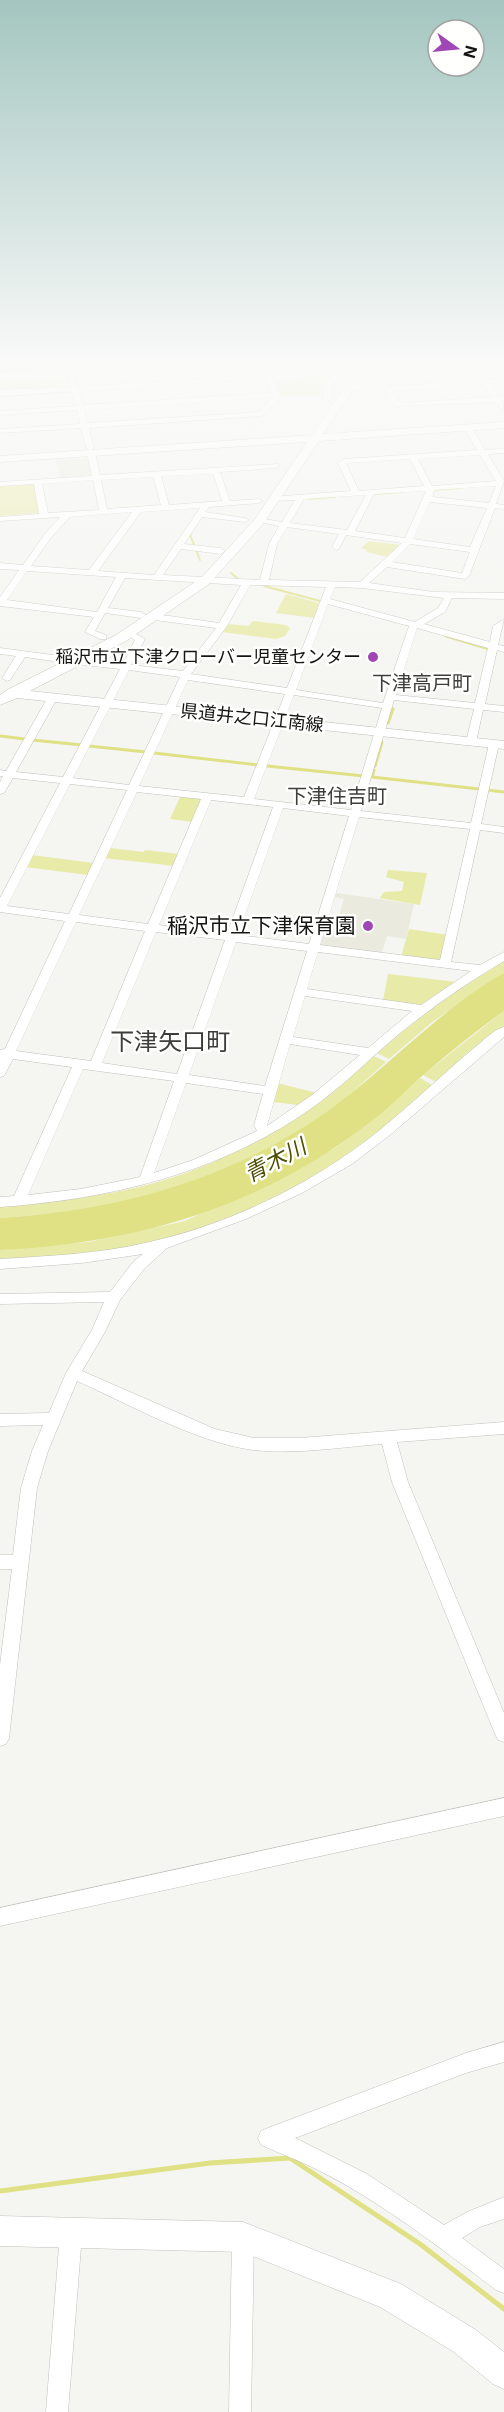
<svg xmlns="http://www.w3.org/2000/svg" width="504" height="2412" viewBox="0 0 504 2412" font-family="Inter,'Noto Sans JP',sans-serif">
<rect width="100%" height="100%" fill="#f5f5f1"/>
<path fill="#eaeadf" d="M 85,458 L 88,459 L 92,476 L 61,479 L 56,460 Z
M 336,893 L 414,904 L 406,939 L 387,936 L 381,954 L 322,947 L 319,944 L 329,915 L 339,916 L 344,899 L 335,897 Z"/>
<path fill="#e8eaa7" d="M 325,375 L 328,377 L 321,386 L 320,396 L 281,396 L 274,379 Z
M 63,377 L 64,382 L 56,386 L 0,390 L 0,380 Z
M 32,484 L 36,485 L 40,513 L 0,516 L 0,486 Z
M 369,541 L 402,545 L 392,558 L 366,552 L 367,550 L 361,548 Z
M 286,594 L 319,603 L 315,618 L 276,613 Z
M 253,621 L 286,625 L 290,628 L 285,636 L 276,639 L 222,632 L 227,624 L 248,626 Z
M 181,795 L 203,799 L 194,822 L 170,819 Z
M 109,848 L 144,852 L 145,850 L 180,854 L 175,866 L 104,858 Z
M 31,855 L 94,863 L 88,875 L 25,867 Z
M 388,870 L 427,873 L 420,905 L 380,898 L 384,892 L 402,891 L 404,882 L 386,877 Z
M 409,929 L 448,935 L 442,960 L 401,957 Z
M 504,959 L 504,973 L 431,1023 L 389,1059 L 375,1052 L 463,984 Z
M 388,974 L 457,982 L 424,1005 L 383,1001 Z
M 504,1011 L 504,1026 L 466,1054 L 436,1082 L 423,1075 Z
M 372,1055 L 386,1062 C 370,1076 354,1091 338,1104 C 241,1179 120,1210 0,1218 L 0,1205 C 81,1201 170,1189 242,1147 C 285,1123 331,1084 372,1055 Z
M 420,1078 L 432,1085 C 402,1112 372,1141 337,1163 C 285,1196 222,1224 163,1241 C 114,1255 51,1257 0,1261 L 0,1250 L 88,1242 L 185,1221 L 335,1148 L 367,1125 Z
M 277,1083 L 317,1093 L 300,1105 L 272,1102 Z"/>
<path fill="#dfe184" d="M 504,973 L 504,1011 C 476,1031 449,1053 422,1076 C 403,1093 385,1112 364,1127 C 254,1209 136,1243 0,1250 L 0,1218 C 121,1210 238,1178 336,1105 C 393,1062 441,1009 504,973 Z"/>
<g fill="none" stroke-linecap="round" stroke-linejoin="round">
<path stroke="#dfe184" stroke-width="2" d="M 435,490 L 461,488
M 375,494 L 403,492
M 309,499 L 335,497
M 192,531 L 190,535 L 195,547
M 196,550 L 200,560
M 231,573 L 238,579
M 264,586 L 320,601"/>
<path stroke="#dfe184" stroke-width="3" d="M 446,636 L 489,649
M 388,723 L 393,709
M 0,736 L 25,739
M 32,740 L 82,745
M 89,746 L 146,752
M 154,753 L 259,765
M 267,766 L 364,776
M 375,766 L 382,742
M 374,770 L 372,777 L 479,789
M 487,790 L 504,792"/>
<path stroke="#dfe184" stroke-width="5" d="M 0,2191 L 210,2163 L 290,2158 L 420,2244 L 504,2309"/>
<g stroke="#c0c0bc" stroke-width="1">
<path id="minor" d="M 340,364 L 347,364 L 331,387 L 331,399 L 327,401 L 323,399 L 323,387 L 333,375 L 272,378 L 281,398 L 261,416 L 89,428 L 94,448 L 90,450 L 86,448 L 81,428 L 0,433 L 0,429 L 80,424 L 77,410 L 0,415 L 0,411 L 76,406 L 71,389 L 75,387 L 336,370 ZM 265,379 L 271,393 L 83,405 L 79,391 ZM 273,397 L 259,412 L 87,423 L 84,410 Z
M 372,364 L 379,364 L 378,366 L 448,364 L 375,371 L 365,388 L 344,394 L 344,390 L 359,384 Z
M 470,364 L 477,364 L 487,379 L 504,378 L 504,382 L 490,383 L 499,397 L 504,397 L 504,401 L 502,401 L 504,412 L 495,402 L 396,406 L 392,404 L 384,389 L 388,387 L 480,380 ZM 483,384 L 492,397 L 403,403 L 399,402 L 393,391 Z
M 468,426 L 471,426 L 485,450 L 504,449 L 504,453 L 488,454 L 504,481 L 496,504 L 504,505 L 504,509 L 495,508 L 469,576 L 465,579 L 387,567 L 369,583 L 434,592 L 504,593 L 504,599 L 452,598 L 445,612 L 424,624 L 490,642 L 493,626 L 504,619 L 498,645 L 504,646 L 504,652 L 497,650 L 485,704 L 504,706 L 504,712 L 483,710 L 476,742 L 471,745 L 466,742 L 474,709 L 394,700 L 361,811 L 471,823 L 489,744 L 490,742 L 498,742 L 499,744 L 481,824 L 504,827 L 504,833 L 480,830 L 451,962 L 480,965 L 504,952 L 504,961 C 467,983 432,1007 399,1034 C 369,1059 341,1088 309,1110 C 216,1174 110,1199 0,1207 L 0,1197 L 14,1196 L 72,1067 L 13,1059 L 4,1076 L 0,1077 L 0,1050 L 5,1049 L 65,921 L 0,912 L 0,898 L 60,783 L 13,778 L 4,793 L 0,794 L 0,782 L 3,776 L 0,776 L 0,770 L 6,771 L 48,697 L 53,694 L 58,697 L 16,772 L 63,777 L 120,669 L 76,664 L 73,663 L 73,659 L 123,664 L 135,640 L 124,633 L 129,630 L 145,639 L 131,665 L 183,671 L 216,628 L 155,620 L 150,617 L 155,614 L 219,623 L 241,585 L 125,578 L 108,608 L 141,612 L 146,615 L 141,618 L 105,613 L 95,631 L 106,635 L 106,639 L 100,639 L 85,632 L 94,617 L 0,606 L 0,597 L 19,570 L 0,569 L 0,563 L 23,565 L 44,535 L 60,517 L 0,521 L 0,517 L 39,514 L 34,484 L 0,486 L 0,482 L 92,476 L 87,453 L 91,451 L 95,453 L 100,475 L 278,464 L 279,466 L 275,468 L 220,472 L 230,501 L 259,499 L 263,501 L 259,503 L 209,507 L 205,512 L 245,518 L 249,520 L 245,522 L 202,517 L 184,544 L 221,548 L 225,551 L 221,554 L 181,549 L 163,575 L 260,580 L 269,544 L 279,526 L 255,521 L 259,518 L 282,522 L 295,500 L 273,501 L 270,501 L 270,497 L 351,491 L 338,463 L 344,459 L 477,450 L 464,428 ZM 480,455 L 496,481 L 432,486 L 418,459 ZM 410,459 L 424,486 L 359,491 L 346,463 ZM 213,474 L 222,501 L 169,505 L 161,476 ZM 153,477 L 161,505 L 107,509 L 101,480 ZM 93,480 L 99,510 L 48,513 L 42,484 ZM 496,486 L 489,503 L 433,497 L 434,490 ZM 426,491 L 405,538 L 355,531 L 374,494 ZM 366,495 L 347,530 L 290,523 L 304,499 ZM 430,502 L 487,508 L 470,547 L 413,539 ZM 200,508 L 154,575 L 98,571 L 141,512 ZM 132,512 L 89,570 L 31,566 L 50,539 L 70,517 ZM 287,527 L 339,534 L 332,547 L 336,550 L 339,549 L 346,535 L 402,543 L 360,582 L 269,580 L 277,544 ZM 410,544 L 470,552 L 462,573 L 392,562 ZM 27,571 L 116,577 L 97,612 L 7,600 ZM 250,585 L 326,587 L 287,688 L 191,674 L 227,626 ZM 335,587 L 362,588 L 444,598 L 438,608 L 415,622 L 330,599 ZM 328,604 L 409,626 L 383,703 L 296,690 ZM 417,628 L 488,648 L 475,703 L 396,695 ZM 129,670 L 180,677 L 129,785 L 73,778 ZM 188,680 L 285,694 L 244,797 L 139,786 ZM 294,695 L 382,708 L 351,810 L 254,799 ZM 70,784 L 127,790 L 69,914 L 7,906 ZM 137,792 L 201,799 L 148,924 L 79,915 ZM 211,800 L 273,807 L 227,934 L 159,925 ZM 283,808 L 349,816 L 309,944 L 238,935 ZM 359,817 L 470,829 L 440,960 L 320,945 ZM 76,922 L 145,931 L 91,1061 L 16,1051 ZM 156,932 L 225,940 L 177,1074 L 102,1063 ZM 236,942 L 307,951 L 265,1086 L 189,1075 ZM 318,952 L 471,971 L 421,1005 L 307,989 ZM 305,996 L 412,1011 L 368,1048 L 293,1037 ZM 290,1044 L 360,1055 L 312,1095 L 267,1126 ZM 83,1069 L 174,1081 L 140,1177 L 81,1189 L 28,1195 ZM 186,1083 L 263,1094 L 254,1125 L 257,1131 L 193,1160 L 154,1173 Z
M 0,648 L 60,656 L 65,659 L 60,662 L 25,657 L 10,680 L 7,681 L 2,678 L 16,656 L 0,654 Z
M 504,1027 L 504,1037 L 390,1135 L 352,1164 L 302,1193 L 246,1219 L 167,1248 L 144,1269 L 120,1300 L 105,1332 L 82,1371 L 215,1429 L 254,1438 L 300,1438 L 504,1422 L 504,1434 L 397,1442 L 408,1482 L 504,1713 L 504,1742 L 498,1740 L 495,1734 L 392,1482 L 382,1444 C 340,1447 295,1455 253,1450 C 195,1442 131,1405 77,1381 L 48,1451 L 37,1488 L 9,1738 L 6,1744 L 0,1746 L 0,1665 L 12,1569 L 0,1569 L 0,1555 L 13,1555 L 21,1488 L 32,1451 L 43,1425 L 0,1426 L 0,1414 L 49,1413 L 66,1373 L 92,1330 L 104,1302 L 0,1304 L 0,1294 L 110,1292 L 134,1261 L 143,1254 L 82,1263 L 0,1269 L 0,1259 C 48,1256 98,1254 145,1243 C 229,1225 315,1183 381,1129 C 413,1103 443,1074 474,1048 C 483,1041 493,1030 504,1027 Z
M 504,1798 L 504,1816 L 0,1926 L 0,1908 Z
M 504,2042 L 504,2062 L 466,2073 L 295,2138 L 367,2174 L 444,2225 L 467,2212 L 504,2197 L 504,2219 L 480,2227 L 462,2238 L 504,2269 L 504,2293 L 496,2290 C 440,2248 383,2203 320,2171 C 301,2161 281,2154 261,2145 L 258,2138 L 261,2131 L 268,2128 L 466,2053 Z
M 71,2223 L 79,2226 L 82,2234 L 68,2412 L 46,2412 L 60,2234 L 63,2226 Z
M 243,2226 L 251,2229 L 254,2237 L 251,2412 L 229,2412 L 232,2237 L 235,2229 Z"/>
</g>
<g stroke="#c0c0bc" stroke-width="2">
<path id="tertiary" d="M 65,364 L 73,364 L 78,391 L 0,396 L 0,390 L 70,387 Z"/>
</g>
<g stroke="#c0c0bc" stroke-width="1">
<path id="secondary" d="M 360,364 L 370,364 L 323,434 L 504,422 L 504,428 L 319,441 L 263,524 L 209,584 L 126,641 L 30,691 L 504,741 L 504,749 L 17,698 L 0,705 L 0,695 L 7,690 L 116,635 L 201,578 L 255,519 L 307,442 L 0,462 L 0,456 L 312,435 Z
M 0,2216 L 243,2222 L 401,2284 L 476,2330 L 504,2352 L 504,2389 L 493,2384 L 454,2352 L 380,2307 L 243,2252 L 0,2246 Z"/>
</g>
<use href="#minor" fill="#fff" fill-rule="evenodd"/>
<use href="#tertiary" fill="#fff" fill-rule="evenodd"/>
<use href="#secondary" fill="#fff" fill-rule="evenodd"/>
</g>
<path fill="#a0a151" d="M 0,364 L 30,364 L 31,371 L 0,373 Z"/>
<linearGradient id="sky" x2="0" y2="1"><stop stop-color="#a4c6c0"/><stop offset="0.52" stop-color="#fafaf9"/><stop offset="1" stop-color="#fafaf9" stop-opacity="0"/></linearGradient>
<rect width="504" height="702" fill="url(#sky)"/>
<g fill="#9f47b4" stroke="#fffffe" stroke-width="2">
<circle cx="373" cy="657" r="6"/>
<circle cx="368" cy="926" r="6"/>
</g>
<g text-anchor="middle" stroke-width="5" stroke-linejoin="round" paint-order="stroke">
<g font-size="18" fill="#151514" stroke="#fffffe" text-anchor="end">
<text x="361" y="663">稲沢市立下津クローバー児童センター</text>
</g>
<g font-size="18" fill="#151514" stroke="#fffffe">
<text transform="translate(252 718) rotate(6)" y="6">県道井之口江南線</text>
</g>
<g font-size="20" fill="#3d3d3a" stroke="#fffffe">
<text x="422" y="690">下津高戸町</text>
<text x="337" y="803">下津住吉町</text>
</g>
<g font-size="21" fill="#151514" stroke="#fffffe" text-anchor="end">
<text x="356" y="933">稲沢市立下津保育園</text>
</g>
<g font-size="22" font-style="italic" fill="#4f4f05" stroke="#fffffe">
<text transform="translate(275 1160) rotate(-28)" y="8">青木川</text>
</g>
<g font-size="24" fill="#3d3d3a" stroke="#fffffe">
<text x="170" y="1050">下津矢口町</text>
</g>
</g>
<g transform="translate(456 48) rotate(105)"><circle r="28" fill="#fffffe" stroke="#a1a1a0" stroke-width="1.5"/>
<path d="M0-4.5L10 22L0 15L-10 22Z" fill="#9f47b4"/>
<text y="-9" font-size="16" font-weight="bold" text-anchor="middle" fill="#151514">N</text>
</g>
</svg>
